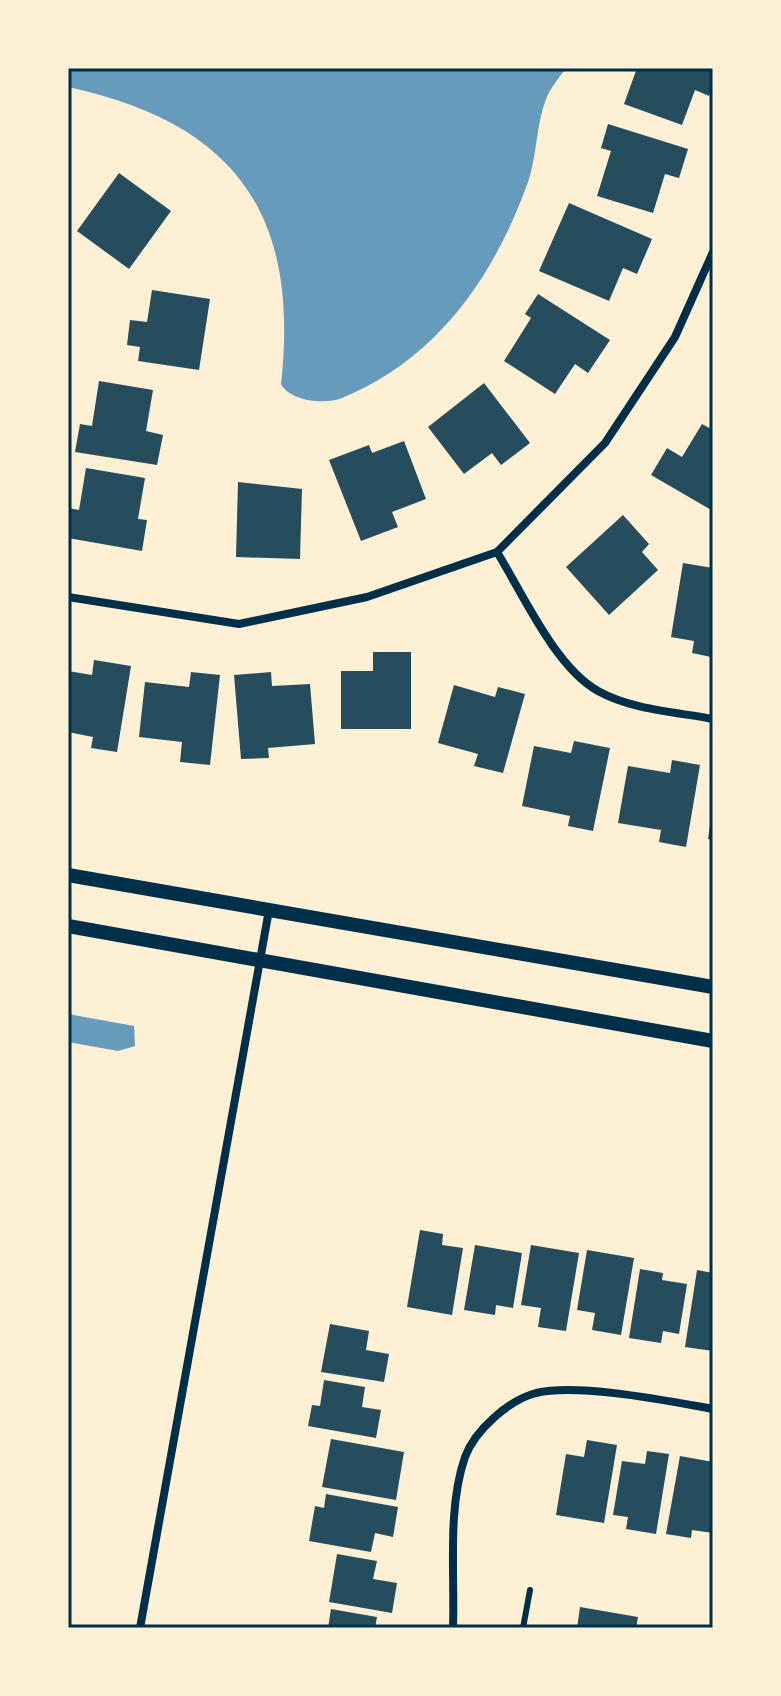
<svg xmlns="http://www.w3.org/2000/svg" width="781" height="1696" font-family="'IBM Plex Serif',serif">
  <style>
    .water { fill: #669bbc }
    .building { fill: #264d5e }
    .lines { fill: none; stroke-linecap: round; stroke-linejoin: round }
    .service { stroke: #003049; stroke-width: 6 }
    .minor { stroke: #003049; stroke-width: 8 }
    .tertiary { stroke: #003049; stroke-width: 14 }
    .neatline { fill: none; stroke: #003049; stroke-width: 3 }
  </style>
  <rect width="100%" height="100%" fill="#fdf0d5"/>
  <!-- water -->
  <g class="water">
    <path d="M 68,68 L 566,68 C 560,77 550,88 546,99 C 536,125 537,156 528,182 C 494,277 437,359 342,398 C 324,405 290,401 281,384 C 300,214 235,123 68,87 Z"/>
    <path d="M 68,1014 L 134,1026 L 135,1046 L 118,1051 L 68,1042 Z"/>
  </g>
  <!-- building -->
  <g class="building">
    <path d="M 637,68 L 713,68 L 713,83 L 709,96 L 695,90 L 682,125 L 624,104 Z"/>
    <path d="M 608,124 L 688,149 L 679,178 L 665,174 L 653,213 L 597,196 L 611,151 L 601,148 Z"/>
    <path d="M 119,173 L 171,211 L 129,269 L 77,231 Z"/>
    <path d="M 569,203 L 652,239 L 637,274 L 623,268 L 609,301 L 539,271 Z"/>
    <path d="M 152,290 L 210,299 L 199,370 L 138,361 L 140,347 L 127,345 L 130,320 L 147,322 Z"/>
    <path d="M 538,294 L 610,340 L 588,373 L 575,364 L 555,394 L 504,361 L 531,318 L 525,314 Z"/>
    <path d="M 99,381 L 153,390 L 146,431 L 163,435 L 157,465 L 75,452 L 80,424 L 92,426 Z"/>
    <path d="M 484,383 L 530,443 L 501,465 L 492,453 L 464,474 L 428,427 Z"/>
    <path d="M 702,424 L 713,430 L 713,511 L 651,475 L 667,448 L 682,457 Z"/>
    <path d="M 404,441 L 426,499 L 392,512 L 398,527 L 361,541 L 329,460 L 369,445 L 372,453 Z"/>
    <path d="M 86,468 L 145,478 L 138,519 L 147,520 L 142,551 L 68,538 L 68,508 L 79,510 Z"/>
    <path d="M 238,482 L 302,489 L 300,559 L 236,557 Z"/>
    <path d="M 623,515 L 649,544 L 642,552 L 658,570 L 609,615 L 566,567 Z"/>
    <path d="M 683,563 L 713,568 L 711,657 L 692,653 L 694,641 L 671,637 Z"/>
    <path d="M 373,652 L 411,652 L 411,729 L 341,729 L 341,671 L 373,671 Z"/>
    <path d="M 94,660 L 131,666 L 117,752 L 91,748 L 93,737 L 68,732 L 68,671 L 92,675 Z"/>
    <path d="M 191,672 L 220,675 L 210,765 L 180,762 L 182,742 L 139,737 L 145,682 L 189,687 Z"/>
    <path d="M 271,672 L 272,686 L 310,684 L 315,744 L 268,748 L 269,758 L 241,759 L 234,675 Z"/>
    <path d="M 454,685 L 495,697 L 498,687 L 525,694 L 503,773 L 474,766 L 478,754 L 438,743 Z"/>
    <path d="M 574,741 L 610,748 L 593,831 L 568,826 L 570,816 L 522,806 L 534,746 L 571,753 Z"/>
    <path d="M 672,760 L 700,765 L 686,847 L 659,842 L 661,830 L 618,823 L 628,766 L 670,773 Z"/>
    <path d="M 711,818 L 713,818 L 713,840 L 708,839 Z"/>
    <path d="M 420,1230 L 443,1234 L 442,1245 L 463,1248 L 452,1315 L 407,1307 Z"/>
    <path d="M 475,1245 L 522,1253 L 513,1308 L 496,1305 L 495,1315 L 464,1310 Z"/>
    <path d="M 531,1245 L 579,1253 L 566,1331 L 538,1327 L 541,1308 L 521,1305 Z"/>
    <path d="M 587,1250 L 634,1258 L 621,1335 L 592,1330 L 595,1313 L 577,1310 Z"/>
    <path d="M 640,1269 L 663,1273 L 662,1280 L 687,1284 L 679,1334 L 663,1331 L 661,1343 L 629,1338 Z"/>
    <path d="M 697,1270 L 713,1273 L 713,1351 L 685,1347 Z"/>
    <path d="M 330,1324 L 369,1331 L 366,1350 L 389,1354 L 384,1382 L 321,1372 Z"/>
    <path d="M 324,1380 L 365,1387 L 362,1407 L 381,1410 L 376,1438 L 308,1426 L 312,1405 L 320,1406 Z"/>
    <path d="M 331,1439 L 404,1452 L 396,1500 L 322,1487 Z"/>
    <path d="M 587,1440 L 617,1445 L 604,1523 L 556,1515 L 566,1454 L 584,1457 Z"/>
    <path d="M 647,1451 L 669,1454 L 656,1534 L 626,1529 L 628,1517 L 613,1515 L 622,1461 L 645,1464 Z"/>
    <path d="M 680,1456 L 713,1462 L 713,1533 L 692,1530 L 691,1538 L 666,1534 Z"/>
    <path d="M 326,1494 L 398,1507 L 393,1537 L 375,1533 L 371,1552 L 309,1541 L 315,1506 L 324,1508 Z"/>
    <path d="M 337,1554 L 377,1561 L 373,1579 L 397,1583 L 392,1613 L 329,1602 Z"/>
    <path d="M 580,1607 L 638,1617 L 636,1628 L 577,1628 Z"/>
    <path d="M 331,1609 L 377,1617 L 375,1628 L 328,1628 Z"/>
  </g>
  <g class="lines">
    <!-- service -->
    <path class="service" d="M 523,1628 L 530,1590"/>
    <!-- minor -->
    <g class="minor">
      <path d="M 497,552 C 523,594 555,667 598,691 C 632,710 676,712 713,719"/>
      <path d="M 68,597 L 239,624 L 367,597 L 497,552 L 605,443 L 675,337 L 713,252"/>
      <path d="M 140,1628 L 269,910"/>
      <path d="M 453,1628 C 455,1574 447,1509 465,1457 C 475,1430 509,1400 536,1393 C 579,1383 668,1401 713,1409"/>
    </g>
    <!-- tertiary -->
    <g class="tertiary">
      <path d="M 68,875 L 713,987"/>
      <path d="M 68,926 L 713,1041"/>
    </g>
  </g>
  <!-- border -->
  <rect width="781" height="1696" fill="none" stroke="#fdf0d5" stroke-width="140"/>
  <rect x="70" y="70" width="641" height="1556" class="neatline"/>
</svg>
